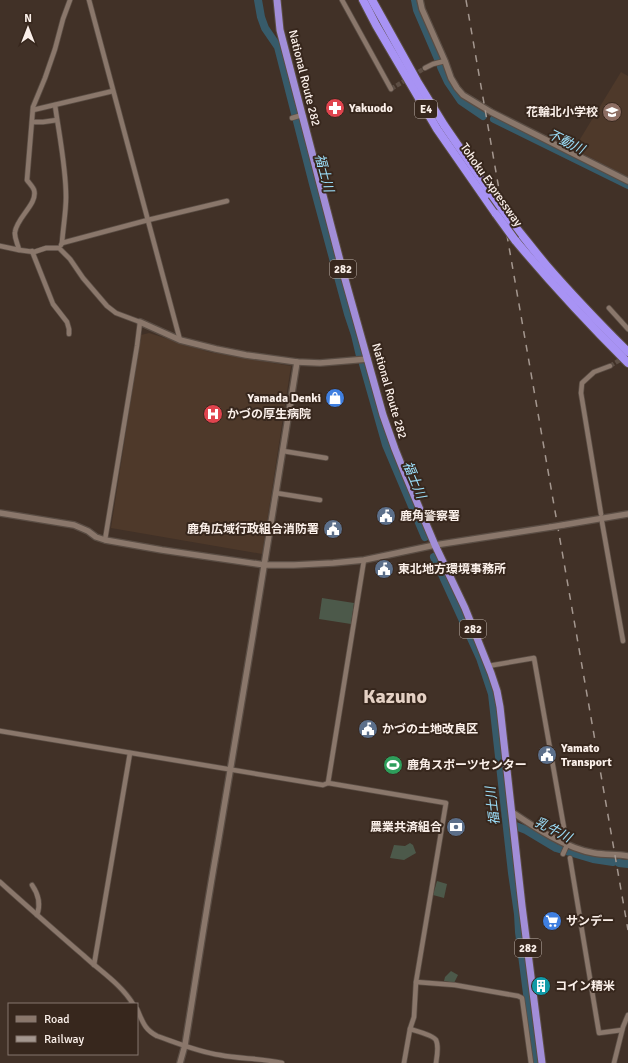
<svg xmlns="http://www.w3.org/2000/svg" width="628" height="1063" font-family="Signika,'Noto Sans JP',sans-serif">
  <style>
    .built { fill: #4e392a }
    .green { fill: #4c594a }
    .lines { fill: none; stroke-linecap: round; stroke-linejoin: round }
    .river { stroke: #375b6a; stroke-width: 8 }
    .minor-tunnel { stroke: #5d4e44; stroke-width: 4.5; stroke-dasharray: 4.5 2; stroke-linecap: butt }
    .minor-casing { stroke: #5a4d44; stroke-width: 6 }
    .tertiary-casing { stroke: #5a4d44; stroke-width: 8 }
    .trunk-casing { stroke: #5a4d44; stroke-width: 9 }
    .motorway-casing { stroke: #5a4d44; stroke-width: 10 }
    .minor { stroke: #8a776b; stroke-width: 4.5 }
    .tertiary { stroke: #8a776b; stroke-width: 5.5 }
    .trunk { stroke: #a28ed8; stroke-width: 7 }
    .motorway { stroke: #a893f4; stroke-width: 8 }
    .rail { stroke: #a4978f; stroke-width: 1.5; stroke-dasharray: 7 7; stroke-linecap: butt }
    .tertiary-bridge-casing { stroke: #5a4d44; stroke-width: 8; stroke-linecap: butt }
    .motorway-bridge-casing { stroke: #5a4d44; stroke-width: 10; stroke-linecap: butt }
    .tertiary-bridge { stroke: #8a776b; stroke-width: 5.5 }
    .motorway-bridge { stroke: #a893f4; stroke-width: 8 }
    .labels { text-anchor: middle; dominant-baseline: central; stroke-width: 4; stroke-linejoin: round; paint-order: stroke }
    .shield { fill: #37271d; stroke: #c0b4ac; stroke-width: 1 }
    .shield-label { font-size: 11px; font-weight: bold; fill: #fbf0ea }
    .street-label { font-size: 12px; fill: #fbf0ea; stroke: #37271d }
    .poi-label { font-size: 12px; font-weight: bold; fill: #fbf0ea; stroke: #37271d; text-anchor: start }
    .water-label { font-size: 13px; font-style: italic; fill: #9de1fd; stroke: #37271d }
    .town-label { font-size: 20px; font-weight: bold; fill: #e5d1c4; stroke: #37271d }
  </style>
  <rect width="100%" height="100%" fill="#413127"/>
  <!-- built -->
  <g class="built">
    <path d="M 621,72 L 628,76 L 628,177 L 574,149 Z"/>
    <path d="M 149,333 L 209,352 L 291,366 L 262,554 L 111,528 L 141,335 Z"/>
  </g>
  <!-- green -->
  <g class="green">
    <path d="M 322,598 L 354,603 L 351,624 L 319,619 Z"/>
    <path d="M 410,843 L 413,845 L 416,853 L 404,860 L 390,858 L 394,845 L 405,846 Z"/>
    <path d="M 437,881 L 447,884 L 444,898 L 433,895 Z"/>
    <path d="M 451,971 L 458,975 L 454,983 L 444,981 L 445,977 Z"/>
  </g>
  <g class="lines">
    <!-- river -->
    <g class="river">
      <path d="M 258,0 L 261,17 L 265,28 L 278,47 L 313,184 L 348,314 L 355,335 L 360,356"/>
      <path d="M 415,0 L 417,10 L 438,59"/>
      <path d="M 441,67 L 448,82 L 461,101 L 483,116"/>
      <path d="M 494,119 L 628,185"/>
      <path d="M 363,364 L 386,445 L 425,537"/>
      <path d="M 434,557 L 480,658 L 492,694 L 512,873 L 518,914 L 519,932 L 536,1063"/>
      <path d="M 508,823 L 526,830 L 556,848 L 593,859 L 613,862"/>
      <path d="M 619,863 L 628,864"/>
    </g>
    <!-- minor-tunnel -->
    <g class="minor-tunnel">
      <path d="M 391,89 L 425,68"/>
      <path d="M 610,366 L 623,358"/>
    </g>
    <!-- minor casing -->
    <g class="minor-casing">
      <g id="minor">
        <path d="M 89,0 L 180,340"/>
        <path d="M 342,0 L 391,89"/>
        <path d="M 425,68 L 433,64 L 445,61"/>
        <path d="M 55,105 C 59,134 66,167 66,197 C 66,212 63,228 62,243 L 61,245"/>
        <path d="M 33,110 L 113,91"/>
        <path d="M 292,118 L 302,115"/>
        <path d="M 32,122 L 43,122 L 57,120"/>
        <path d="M 62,243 L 148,220 L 227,201"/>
        <path d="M 0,246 L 19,250 L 34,252 L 46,248 L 59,248 L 70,259 L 83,278 L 107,306 L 116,313 L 140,322 L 137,346 L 105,540"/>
        <path d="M 19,250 C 18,244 14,238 15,232 C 17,217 38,204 34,190 C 33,187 29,183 27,180 L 33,107 L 45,78 L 55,49 L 63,19 L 70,0"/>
        <path d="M 32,251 L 53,304 L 67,322 L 69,329 L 69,334"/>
        <path d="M 609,308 L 628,329"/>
        <path d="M 283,451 L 326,458"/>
        <path d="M 276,493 L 320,500"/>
        <path d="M 601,514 L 581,393 L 582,383 L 594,372 L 610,366"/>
        <path d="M 602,522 L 623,641"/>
        <path d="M 488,666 L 534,658 L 567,845 L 563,854"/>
        <path d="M 0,731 L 323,785 L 328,783 L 446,803 L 416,982 L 414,1017 L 410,1029 L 404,1063"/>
        <path d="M 328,783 L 364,560"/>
        <path d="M 570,858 L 599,1033 L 622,1030"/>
        <path d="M 0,882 C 27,906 55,931 83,955 C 100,971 121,984 133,1004"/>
        <path d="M 32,885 C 39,895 41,904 37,915"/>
        <path d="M 94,965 L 130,753"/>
        <path d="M 416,982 L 455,985 L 518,996 L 522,998 L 531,1063"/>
        <path d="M 137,1009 C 143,1022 144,1029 157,1036 C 177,1043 198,1052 220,1055 C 240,1059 261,1058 282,1063"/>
        <path d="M 410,1029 C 416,1031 433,1035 436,1040 C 439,1046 437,1057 436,1063"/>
        <path d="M 614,1063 L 623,1027 L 628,1015"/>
      </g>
    </g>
    <!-- tertiary casing -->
    <g class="tertiary-casing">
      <g id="tertiary">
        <path d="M 420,0 L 422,9 L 445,61 L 451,78 L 457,88 L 463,95 L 491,112 L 628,181"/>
        <path d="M 140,322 L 180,340 L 216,349 L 246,355 L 297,362 L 320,363 L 368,359"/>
        <path d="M 0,513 L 74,525 L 88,531 L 96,537 L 105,540 L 162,550 L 265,565 L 294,565 L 333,563 L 364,560 L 435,545 L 551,527"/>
        <path d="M 563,525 L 628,514"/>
        <path d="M 512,812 C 534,827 567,849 594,853 C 605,855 617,854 628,856"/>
        <path d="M 180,1063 L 185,1045 C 196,978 206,910 218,843 C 245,683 272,522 297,362"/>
      </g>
    </g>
    <!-- trunk casing -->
    <g class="trunk-casing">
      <path id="trunk" d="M 277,0 L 280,30 L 343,272 L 383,415 L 395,449 L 405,474 L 435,545 L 465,608 L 491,673 L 497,691 L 500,707 L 522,906 L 542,1063"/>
    </g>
    <!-- motorway casing -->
    <g class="motorway-casing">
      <g id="motorway">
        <path d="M 363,0 L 376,25 L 437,129 L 496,214"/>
        <path d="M 372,0 L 417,81 L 444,125 L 492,195"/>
        <path d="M 512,223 C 524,237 535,252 547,266 C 573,296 600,324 628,352"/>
        <path d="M 515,240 C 551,283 588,323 628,363"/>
      </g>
    </g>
    <!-- minor -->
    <use href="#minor" class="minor"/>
    <!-- tertiary -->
    <use href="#tertiary" class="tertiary"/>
    <!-- trunk -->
    <use href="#trunk" class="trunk"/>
    <!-- motorway -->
    <use href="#motorway" class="motorway"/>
    <!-- rail -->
    <path class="rail" d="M 466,0 L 628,930"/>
    <!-- tertiary-bridge casing -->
    <g class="tertiary-bridge-casing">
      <path id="tertiary-bridge" d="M 551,527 L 563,525"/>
    </g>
    <!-- motorway-bridge casing -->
    <g class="motorway-bridge-casing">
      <g id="motorway-bridge">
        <path d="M 492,195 L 512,223"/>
        <path d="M 496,214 L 515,240"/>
      </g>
    </g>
    <!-- tertiary-bridge -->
    <use href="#tertiary-bridge" class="tertiary-bridge"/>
    <!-- motorway-bridge -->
    <use href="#motorway-bridge" class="motorway-bridge"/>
  </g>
  <!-- icons -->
  <defs>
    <g id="pharmacy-disc" transform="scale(1)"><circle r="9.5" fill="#e0444e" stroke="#37271d"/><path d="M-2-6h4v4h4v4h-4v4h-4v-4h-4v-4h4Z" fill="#fff"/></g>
    <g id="school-disc" transform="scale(1)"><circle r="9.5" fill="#8d6e63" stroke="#37271d"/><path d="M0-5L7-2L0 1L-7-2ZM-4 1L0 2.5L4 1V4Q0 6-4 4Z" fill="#fff"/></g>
    <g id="shop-disc" transform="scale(1)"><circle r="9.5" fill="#3f7fe0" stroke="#37271d"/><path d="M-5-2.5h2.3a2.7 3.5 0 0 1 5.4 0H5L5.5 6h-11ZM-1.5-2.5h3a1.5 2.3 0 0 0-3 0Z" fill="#fff"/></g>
    <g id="hospital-disc" transform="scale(1)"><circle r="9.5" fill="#e0444e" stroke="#37271d"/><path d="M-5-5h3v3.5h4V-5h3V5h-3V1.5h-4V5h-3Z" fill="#fff"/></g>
    <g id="civic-disc" transform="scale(1)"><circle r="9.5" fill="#5c6f8a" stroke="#37271d"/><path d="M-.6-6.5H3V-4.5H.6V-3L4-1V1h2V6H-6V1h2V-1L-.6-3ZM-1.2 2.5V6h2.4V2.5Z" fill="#fff"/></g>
    <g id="stadium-disc" transform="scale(1)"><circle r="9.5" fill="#2e9e5b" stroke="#37271d"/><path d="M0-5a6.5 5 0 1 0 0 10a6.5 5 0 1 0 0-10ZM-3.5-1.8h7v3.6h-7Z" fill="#fff"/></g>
    <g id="bank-disc" transform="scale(1)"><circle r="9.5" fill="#5c6f8a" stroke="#37271d"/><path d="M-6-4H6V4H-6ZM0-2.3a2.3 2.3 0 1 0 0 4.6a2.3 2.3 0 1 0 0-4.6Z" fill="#fff"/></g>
    <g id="supermarket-disc" transform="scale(1)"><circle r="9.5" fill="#3f7fe0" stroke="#37271d"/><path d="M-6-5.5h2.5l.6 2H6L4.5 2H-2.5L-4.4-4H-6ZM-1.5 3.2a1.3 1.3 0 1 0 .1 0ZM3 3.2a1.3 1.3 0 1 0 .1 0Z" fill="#fff"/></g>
    <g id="building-disc" transform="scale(1)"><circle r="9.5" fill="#0f9aa8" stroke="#37271d"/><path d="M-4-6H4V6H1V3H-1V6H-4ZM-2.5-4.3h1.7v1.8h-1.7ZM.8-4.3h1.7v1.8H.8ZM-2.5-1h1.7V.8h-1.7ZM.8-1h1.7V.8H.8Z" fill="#fff"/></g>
  </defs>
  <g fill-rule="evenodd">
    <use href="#pharmacy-disc" x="335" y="108"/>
    <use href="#school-disc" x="612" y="112"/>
    <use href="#shop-disc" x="335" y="398"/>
    <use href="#hospital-disc" x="213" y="414"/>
    <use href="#civic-disc" x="386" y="516"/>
    <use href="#civic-disc" x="333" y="529"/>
    <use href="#civic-disc" x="384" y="569"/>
    <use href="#civic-disc" x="368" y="729"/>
    <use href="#civic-disc" x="547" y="755"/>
    <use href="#stadium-disc" x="393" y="765"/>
    <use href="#bank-disc" x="456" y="827"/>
    <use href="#supermarket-disc" x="552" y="921"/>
    <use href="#building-disc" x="541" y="986"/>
  </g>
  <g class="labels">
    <!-- shield labels -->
    <g class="shield">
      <rect x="415" y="100" width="22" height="18" rx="3"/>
      <rect x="330" y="260" width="26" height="18" rx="3"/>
      <rect x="460" y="620" width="26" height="18" rx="3"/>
      <rect x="515" y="939" width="26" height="18" rx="3"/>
    </g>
    <g class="shield-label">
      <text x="426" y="109">E4</text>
      <text x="343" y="269">282</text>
      <text x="473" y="629">282</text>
      <text x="528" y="948">282</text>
    </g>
    <!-- street labels -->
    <g class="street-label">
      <text transform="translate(304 78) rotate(76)">National Route 282</text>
      <text transform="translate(491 185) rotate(55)">Tohoku Expressway</text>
      <text transform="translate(389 391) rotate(74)">National Route 282</text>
    </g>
    <!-- poi labels -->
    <g class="poi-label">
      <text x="349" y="108">Yakuodo</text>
      <text x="598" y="112" text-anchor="end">花輪北小学校</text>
      <text x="321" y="398" text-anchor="end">Yamada Denki</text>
      <text x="227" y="414">かづの厚生病院</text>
      <text x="400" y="516">鹿角警察署</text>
      <text x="319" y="529" text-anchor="end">鹿角広域行政組合消防署</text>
      <text x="398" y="569">東北地方環境事務所</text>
      <text x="382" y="729">かづの土地改良区</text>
      <text x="561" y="748">Yamato<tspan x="561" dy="14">Transport</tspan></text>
      <text x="407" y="765">鹿角スポーツセンター</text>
      <text x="442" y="827" text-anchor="end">農業共済組合</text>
      <text x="566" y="921">サンデー</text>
      <text x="555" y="986">コイン精米</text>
    </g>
    <!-- water labels -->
    <g class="water-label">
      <text transform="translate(566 142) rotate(26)">不動川</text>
      <text transform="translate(324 173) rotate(75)">福士川</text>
      <text transform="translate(414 480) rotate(67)">福士川</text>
      <text transform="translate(493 806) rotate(-97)">福士川</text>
      <text transform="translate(553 830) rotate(27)">乳牛川</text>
    </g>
    <!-- town labels -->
    <g class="town-label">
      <text x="395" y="696">Kazuno</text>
    </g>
  </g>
  <!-- legend -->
  <rect x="8" y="1003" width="130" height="52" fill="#37271d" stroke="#85776f"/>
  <rect x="16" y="1016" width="20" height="6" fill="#8a776b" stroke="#85776f"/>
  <text x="44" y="1023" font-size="12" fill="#fbf0ea">Road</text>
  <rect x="16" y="1036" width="20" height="6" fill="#a4978f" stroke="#85776f"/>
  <text x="44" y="1043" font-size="12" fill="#fbf0ea">Railway</text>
  <!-- north arrow -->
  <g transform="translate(28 28)" stroke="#37271d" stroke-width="3" paint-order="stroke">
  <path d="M0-3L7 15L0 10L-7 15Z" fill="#fbf0ea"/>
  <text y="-6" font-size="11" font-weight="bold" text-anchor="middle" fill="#fbf0ea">N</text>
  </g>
</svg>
